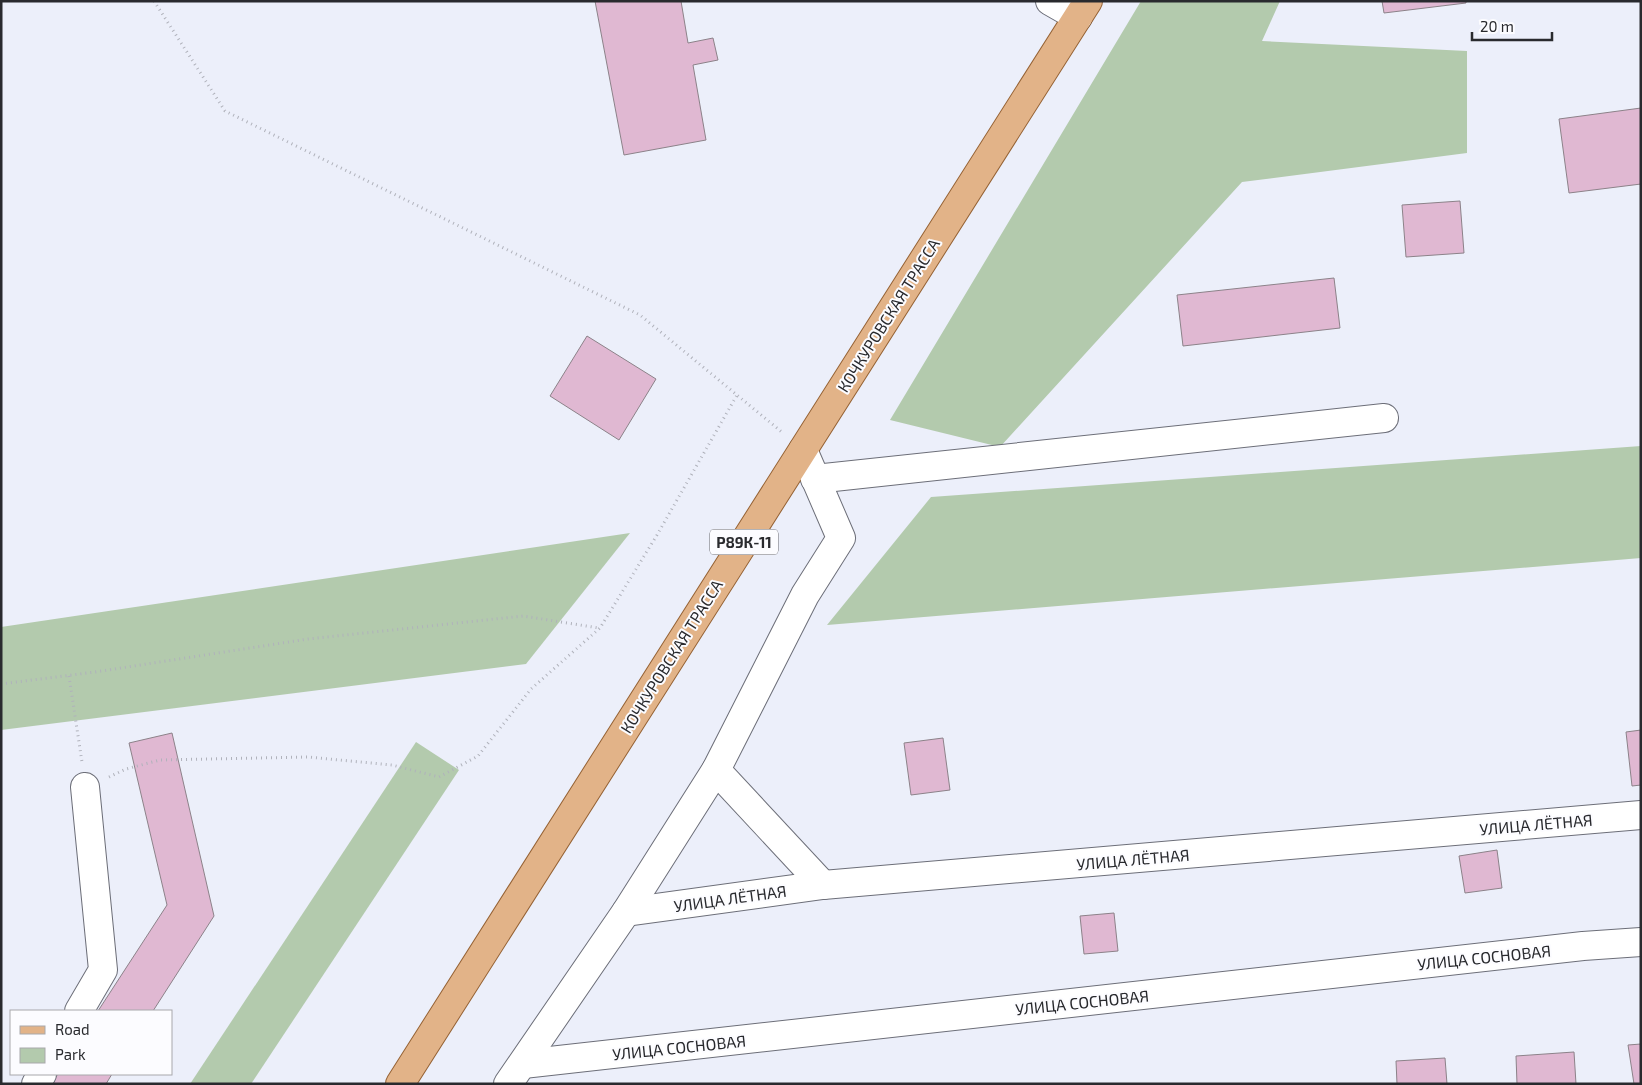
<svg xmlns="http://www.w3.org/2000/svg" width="1642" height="1085" font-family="'Exo 2',sans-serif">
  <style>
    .green { fill: #b3caad }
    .building { fill: #e0b8d2; stroke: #8c8289 }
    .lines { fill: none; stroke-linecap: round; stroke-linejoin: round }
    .minor-casing { stroke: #6c6e78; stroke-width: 30 }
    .major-casing { stroke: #956234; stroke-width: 30 }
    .path { stroke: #b0b2bb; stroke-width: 3; stroke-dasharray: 1 4; stroke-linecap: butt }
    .minor { stroke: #fff; stroke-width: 28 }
    .major { stroke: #e2b388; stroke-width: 28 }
    .labels { text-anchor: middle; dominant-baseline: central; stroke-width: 4; stroke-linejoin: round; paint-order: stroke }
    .shield { fill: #fcfcff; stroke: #68696d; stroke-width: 1 }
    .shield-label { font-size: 15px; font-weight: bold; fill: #292a2e }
    .street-label { font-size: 16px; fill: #292a2e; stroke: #fcfcff }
  </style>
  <rect width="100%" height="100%" fill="#eceffa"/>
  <!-- green -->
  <g class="green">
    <path d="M 1141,1 L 1280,1 L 1262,41 L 1467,51 L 1467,153 L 1242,182 L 1000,447 L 890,420 Z"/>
    <path d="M 1641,446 L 1641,558 L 827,625 L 931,497 Z"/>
    <path d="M 630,533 L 526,664 L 1,730 L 1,627 Z"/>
    <path d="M 416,742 L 459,770 L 251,1084 L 190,1084 Z"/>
  </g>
  <!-- building -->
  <g class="building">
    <path d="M 595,1 L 681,1 L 688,43 L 713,38 L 718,60 L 693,65 L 706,140 L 624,155 Z"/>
    <path d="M 1382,1 L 1466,1 L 1466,3 L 1384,13 Z"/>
    <path d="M 1641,108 L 1641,184 L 1569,193 L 1559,119 Z"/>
    <path d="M 1460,201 L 1464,253 L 1406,257 L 1402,205 Z"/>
    <path d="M 1334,278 L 1340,328 L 1183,346 L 1177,295 Z"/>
    <path d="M 587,336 L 656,379 L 619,440 L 550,396 Z"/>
    <path d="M 1641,730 L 1641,785 L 1632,786 L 1626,732 Z"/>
    <path d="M 172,733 L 214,916 L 153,1011 L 98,1011 L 167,905 L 129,743 Z"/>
    <path d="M 943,738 L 950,790 L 911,795 L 904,743 Z"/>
    <path d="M 1497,850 L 1502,888 L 1465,893 L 1459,856 Z"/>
    <path d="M 1114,913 L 1118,951 L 1084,954 L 1080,916 Z"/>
    <path d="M 1641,1044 L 1641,1084 L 1634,1084 L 1628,1045 Z"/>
    <path d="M 1574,1052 L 1576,1084 L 1517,1084 L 1516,1056 Z"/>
    <path d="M 1445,1058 L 1447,1084 L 1397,1084 L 1396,1061 Z"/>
    <path d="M 58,1074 L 112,1074 L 106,1084 L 51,1084 Z"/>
  </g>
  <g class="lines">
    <!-- minor casing -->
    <g class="minor-casing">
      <g id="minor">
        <path d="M 1050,1 L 1078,17"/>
        <path d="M 815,479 L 1384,418"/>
        <path d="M 716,770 L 823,885"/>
        <path d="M 626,912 L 823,885 L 1641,815"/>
        <path d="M 79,1011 L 103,970 L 85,787"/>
        <path d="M 523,1064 L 1583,946 L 1641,942"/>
        <path d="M 36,1084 L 42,1074"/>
        <path d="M 508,1084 L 626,912 L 716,770 L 805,595 L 841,538 L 803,450"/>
      </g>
    </g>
    <!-- major casing -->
    <g class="major-casing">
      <path id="major" d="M 400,1084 L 1088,1"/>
    </g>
    <!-- path -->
    <g class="path">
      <path d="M 154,1 L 225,111 L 640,315 L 783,433"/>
      <path d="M 69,676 L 82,762"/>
      <path d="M 1,684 L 95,672 L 308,639 L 523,616 L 599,628"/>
      <path d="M 109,777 L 126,769 L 160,760 L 308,757 L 392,765 L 439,777 L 478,756 L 531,689 L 600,628 L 657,535 L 737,395"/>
    </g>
    <!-- minor -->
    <use href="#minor" class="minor"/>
    <!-- major -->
    <use href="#major" class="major"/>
  </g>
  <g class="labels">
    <!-- shield labels -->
    <rect class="shield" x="710" y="529.5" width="68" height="25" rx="4"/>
    <g class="shield-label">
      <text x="744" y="542">Р89К-11</text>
    </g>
    <!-- street labels -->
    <g class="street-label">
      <text transform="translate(888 315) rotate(-58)">КОЧКУРОВСКАЯ ТРАССА</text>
      <text transform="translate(671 656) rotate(-58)">КОЧКУРОВСКАЯ ТРАССА</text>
      <text transform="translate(1536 824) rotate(-5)">УЛИЦА ЛЁТНАЯ</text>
      <text transform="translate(1133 859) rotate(-5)">УЛИЦА ЛЁТНАЯ</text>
      <text transform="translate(730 898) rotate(-8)">УЛИЦА ЛЁТНАЯ</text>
      <text transform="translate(1484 957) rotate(-6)">УЛИЦА СОСНОВАЯ</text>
      <text transform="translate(1082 1002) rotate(-6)">УЛИЦА СОСНОВАЯ</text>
      <text transform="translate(679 1047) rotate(-6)">УЛИЦА СОСНОВАЯ</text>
    </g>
  </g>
  <!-- border -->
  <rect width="1642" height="1085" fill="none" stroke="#292a2e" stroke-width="5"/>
  <!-- legend -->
  <rect x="10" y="1010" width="162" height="65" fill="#fcfcff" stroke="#a8a8ab"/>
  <rect x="20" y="1026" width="25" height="8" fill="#e2b388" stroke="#a8a8ab"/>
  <text x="55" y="1035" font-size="15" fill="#292a2e">Road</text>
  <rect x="20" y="1048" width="25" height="15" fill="#b3caad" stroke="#a8a8ab"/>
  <text x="55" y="1060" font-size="15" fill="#292a2e">Park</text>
  <!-- scale -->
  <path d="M1472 32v8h80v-8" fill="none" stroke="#292a2e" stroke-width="2.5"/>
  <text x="1480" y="32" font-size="15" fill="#292a2e" stroke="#fcfcff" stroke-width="4" paint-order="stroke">20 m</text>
</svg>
